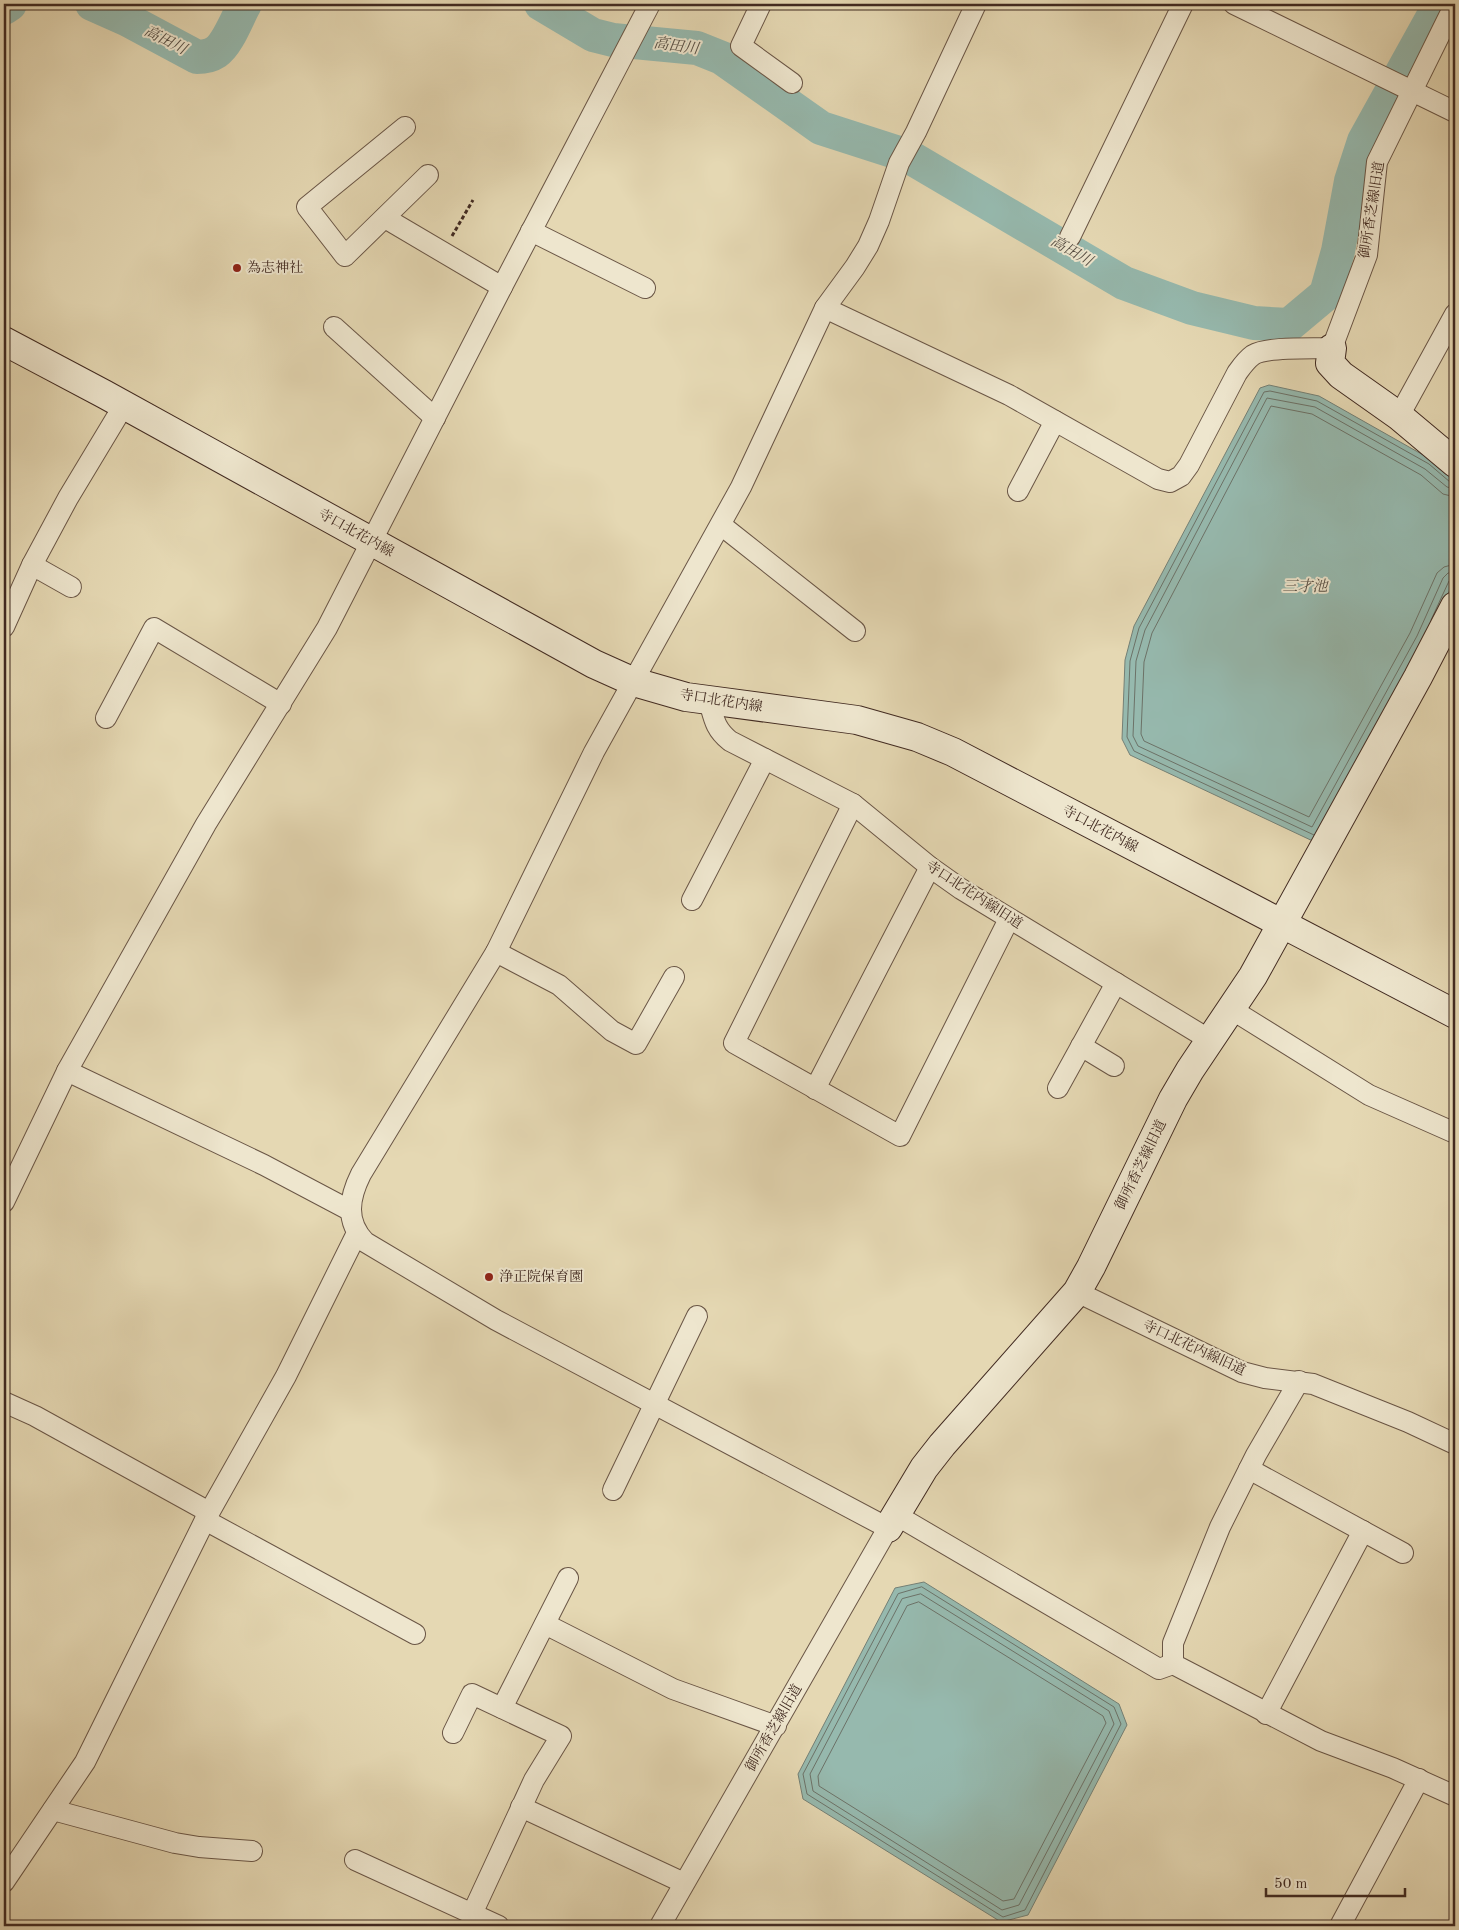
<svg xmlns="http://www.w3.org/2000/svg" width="1459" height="1930" font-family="'Old Standard TT','Noto Serif JP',serif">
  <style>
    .water { fill: #96b9ae; stroke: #748076 }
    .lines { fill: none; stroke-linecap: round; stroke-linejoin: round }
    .shore { stroke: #6c7268; stroke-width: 1 }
    .river { stroke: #96b9ae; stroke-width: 34 }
    .street-casing { stroke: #6a5646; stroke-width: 22 }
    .secondary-casing { stroke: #412a21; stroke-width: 30 }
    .path { stroke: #412a21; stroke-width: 3; stroke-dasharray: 4 2.5; stroke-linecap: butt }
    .street { stroke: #eee6ce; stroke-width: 20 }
    .secondary { stroke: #eee6ce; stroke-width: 28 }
    .poi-dot { fill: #8f2418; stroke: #eee6ce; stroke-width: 2 }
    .labels { text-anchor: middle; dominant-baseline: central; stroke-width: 4; stroke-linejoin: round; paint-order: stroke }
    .street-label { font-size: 14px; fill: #412a21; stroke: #eee6ce }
    .poi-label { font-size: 14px; fill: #412a21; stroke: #eee6ce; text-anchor: start }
    .water-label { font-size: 15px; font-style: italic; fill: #564e44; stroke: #eee6ce }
  </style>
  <rect width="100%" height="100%" fill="#e5d8b3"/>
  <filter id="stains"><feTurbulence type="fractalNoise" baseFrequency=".004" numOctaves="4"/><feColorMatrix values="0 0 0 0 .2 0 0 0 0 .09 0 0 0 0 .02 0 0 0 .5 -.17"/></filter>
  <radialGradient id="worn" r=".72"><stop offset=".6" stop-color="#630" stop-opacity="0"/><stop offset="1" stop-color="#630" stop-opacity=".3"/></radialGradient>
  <!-- water -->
  <g class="water">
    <path d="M 1269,385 L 1319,396 L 1432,460 L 1455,479 L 1455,578 L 1427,641 L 1317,843 L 1130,755 L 1122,739 L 1125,660 L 1134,626 L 1260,388 Z"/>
    <path d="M 924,1582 L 1119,1704 L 1127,1725 L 1028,1915 L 1001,1922 L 803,1799 L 798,1774 L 895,1588 Z"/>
  </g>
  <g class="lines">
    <!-- shore -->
    <g class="shore">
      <path d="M 1455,489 L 1447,487 L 1425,469 L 1315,407 L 1267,398 L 1145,630 L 1136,661 L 1133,736 L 1138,746 L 1312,827 L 1417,636 L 1443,578 L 1448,573 L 1455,572"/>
      <path d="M 1455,497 L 1443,494 L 1421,475 L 1312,414 L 1271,406 L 1152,633 L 1144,662 L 1141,734 L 1144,741 L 1309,817 L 1410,633 L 1437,573 L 1444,567 L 1455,564"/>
      <path d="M 1431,620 L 1449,581 L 1455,578"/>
      <path d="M 1314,835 L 1134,751 L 1127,737 L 1130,661 L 1139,628 L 1264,392 L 1270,391 L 1317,401 L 1429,464 L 1450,482 L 1455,483"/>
      <path d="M 922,1587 L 1114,1707 L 1121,1724 L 1025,1910 L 1003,1917 L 807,1794 L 803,1774 L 898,1594 Z"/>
      <path d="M 921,1594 L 1109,1711 L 1114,1724 L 1019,1905 L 1002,1910 L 813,1791 L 810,1774 L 902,1599 Z"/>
      <path d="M 919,1602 L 1103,1716 L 1106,1723 L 1014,1899 L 1003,1901 L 819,1786 L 818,1776 L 907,1606 Z"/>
    </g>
    <!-- river -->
    <g class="river">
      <path d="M 92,4 L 128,20 L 197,57 C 204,57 210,56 216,52 C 228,44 238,16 245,4"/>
      <path d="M 541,4 L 593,35 L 613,40 L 697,48 L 722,58 L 821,128 L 908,156 L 1124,283 L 1192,308 L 1254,323 L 1289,325 L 1326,294 L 1338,251 L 1351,181 L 1364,141 L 1440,4"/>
      <path d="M 4,8 L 10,4"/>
    </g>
    <!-- street casing -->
    <g class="street-casing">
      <g id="street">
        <path d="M 761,4 L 741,46 L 792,83"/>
        <path d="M 1234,4 L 1455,112"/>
        <path d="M 405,127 L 307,207 L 345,256 L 428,175"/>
        <path d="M 385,218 L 502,287"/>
        <path d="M 531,231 L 645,288"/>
        <path d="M 1070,237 L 1183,4"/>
        <path d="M 825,308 L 1009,395 L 1158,479 L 1170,482 L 1181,476 L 1189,465 L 1237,373 C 1242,366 1246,360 1253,355 C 1268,346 1313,349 1332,348 L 1367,255 L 1377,162 L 1455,4"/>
        <path d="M 334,327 L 435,418"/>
        <path d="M 1399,416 L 1455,314"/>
        <path d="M 1018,491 L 1055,421"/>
        <path d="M 721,525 L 855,631"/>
        <path d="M 32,565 L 71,587"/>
        <path d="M 4,627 L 32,565 L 68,498 L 124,405"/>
        <path d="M 709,701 C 714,719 715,729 730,741 L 853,804 L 930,867 L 961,889 L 1210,1040"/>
        <path d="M 106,718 L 154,628 L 281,704"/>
        <path d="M 853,804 L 734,1043 L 900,1136 L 1009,919"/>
        <path d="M 692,900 L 765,759"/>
        <path d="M 496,952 L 559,985 L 612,1031 L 636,1044 L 674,977"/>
        <path d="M 1231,1009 L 1369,1095 L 1455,1133"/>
        <path d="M 1081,1046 L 1114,1066"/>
        <path d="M 67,1071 L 264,1165 L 351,1211"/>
        <path d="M 1058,1088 L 1116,983"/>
        <path d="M 815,1089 L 930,867"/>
        <path d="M 4,1202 L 67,1071 L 206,824 L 327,628 L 502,287 L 650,4"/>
        <path d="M 1077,1292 L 1242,1372 L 1265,1378 L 1313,1384 L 1408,1422 L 1455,1444"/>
        <path d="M 1299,1381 L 1256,1455 L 1220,1527 L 1173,1643 L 1173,1664 L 1321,1741 L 1393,1768 L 1455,1796"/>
        <path d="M 4,1402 L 35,1416 L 209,1512"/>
        <path d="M 1249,1469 L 1403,1553"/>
        <path d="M 613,1490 L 697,1316"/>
        <path d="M 896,1515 L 1159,1669 L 1173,1664"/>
        <path d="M 205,1520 L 415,1634"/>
        <path d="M 545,1624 L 673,1689 L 776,1726"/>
        <path d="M 502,1708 L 568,1578"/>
        <path d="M 1266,1714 L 1363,1531"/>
        <path d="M 453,1733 L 472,1694 L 561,1736 L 534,1780 L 472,1914"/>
        <path d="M 521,1807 L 684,1883"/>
        <path d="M 53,1810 L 175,1843 L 199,1847 L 252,1851"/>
        <path d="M 355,1860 L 499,1926"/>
        <path d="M 4,1882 L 85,1762 L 205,1520 L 286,1376 L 357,1233"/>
        <path d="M 660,1926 L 888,1528 L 496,1320 L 365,1242 C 345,1221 349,1198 361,1174 L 496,952 L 594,752 L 741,487 L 825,308 L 855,267 L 868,246 L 879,221 L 899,163 L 916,132 L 976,4"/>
        <path d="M 1340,1926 L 1419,1779"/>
      </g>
    </g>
    <!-- secondary casing -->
    <g class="secondary-casing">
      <g id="secondary">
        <path d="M 4,341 L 104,394 L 594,664 L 634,682 L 686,697 L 857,720 L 917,737 L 953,752 L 1455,1014"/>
        <path d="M 1332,348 L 1330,363 L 1341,375 L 1399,416 L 1455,463"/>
        <path d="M 888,1528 L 924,1468 L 942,1445 L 1077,1292 L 1091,1267 L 1173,1099 L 1190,1070 L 1253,976 L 1418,677 L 1455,606"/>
      </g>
    </g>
    <!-- path -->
    <path class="path" d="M 452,236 L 473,200"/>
    <!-- street -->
    <use href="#street" class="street"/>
    <!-- secondary -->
    <use href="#secondary" class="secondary"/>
  </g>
  <!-- markers -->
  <g class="poi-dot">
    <circle cx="237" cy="268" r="5"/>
    <circle cx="489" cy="1277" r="5"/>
  </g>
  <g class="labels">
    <!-- street labels -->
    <g class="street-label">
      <text transform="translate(1372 210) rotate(-81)">御所香芝線旧道</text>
      <text transform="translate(356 533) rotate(29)">寺口北花内線</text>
      <text transform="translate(721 701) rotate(9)">寺口北花内線</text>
      <text transform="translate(1100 829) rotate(28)">寺口北花内線</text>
      <text transform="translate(974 895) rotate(33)">寺口北花内線旧道</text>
      <text transform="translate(1141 1165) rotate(-64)">御所香芝線旧道</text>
      <text transform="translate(1194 1348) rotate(25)">寺口北花内線旧道</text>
      <text transform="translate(774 1728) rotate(-60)">御所香芝線旧道</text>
    </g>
    <!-- poi labels -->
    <g class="poi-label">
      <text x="247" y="268">為志神社</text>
      <text x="499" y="1277">浄正院保育園</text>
    </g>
    <!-- water labels -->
    <g class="water-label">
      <text transform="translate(165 41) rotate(27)">高田川</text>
      <text transform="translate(676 47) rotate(8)">高田川</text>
      <text transform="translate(1071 252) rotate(30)">高田川</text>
      <text x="1305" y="587">三才池</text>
    </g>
  </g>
  <!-- margin -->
  <rect width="1459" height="1930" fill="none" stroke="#e5d8b3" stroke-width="20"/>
  <rect x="5" y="5" width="1449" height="1920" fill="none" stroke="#412a21" stroke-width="2.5"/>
  <rect x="10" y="10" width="1439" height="1910" fill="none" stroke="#412a21"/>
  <!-- scale -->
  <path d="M1266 1888v8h139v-8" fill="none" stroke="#412a21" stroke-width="2.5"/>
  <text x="1274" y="1888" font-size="15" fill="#412a21" stroke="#eee6ce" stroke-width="4" paint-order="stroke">50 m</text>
  <rect width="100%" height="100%" filter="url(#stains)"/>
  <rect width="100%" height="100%" fill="url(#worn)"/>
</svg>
